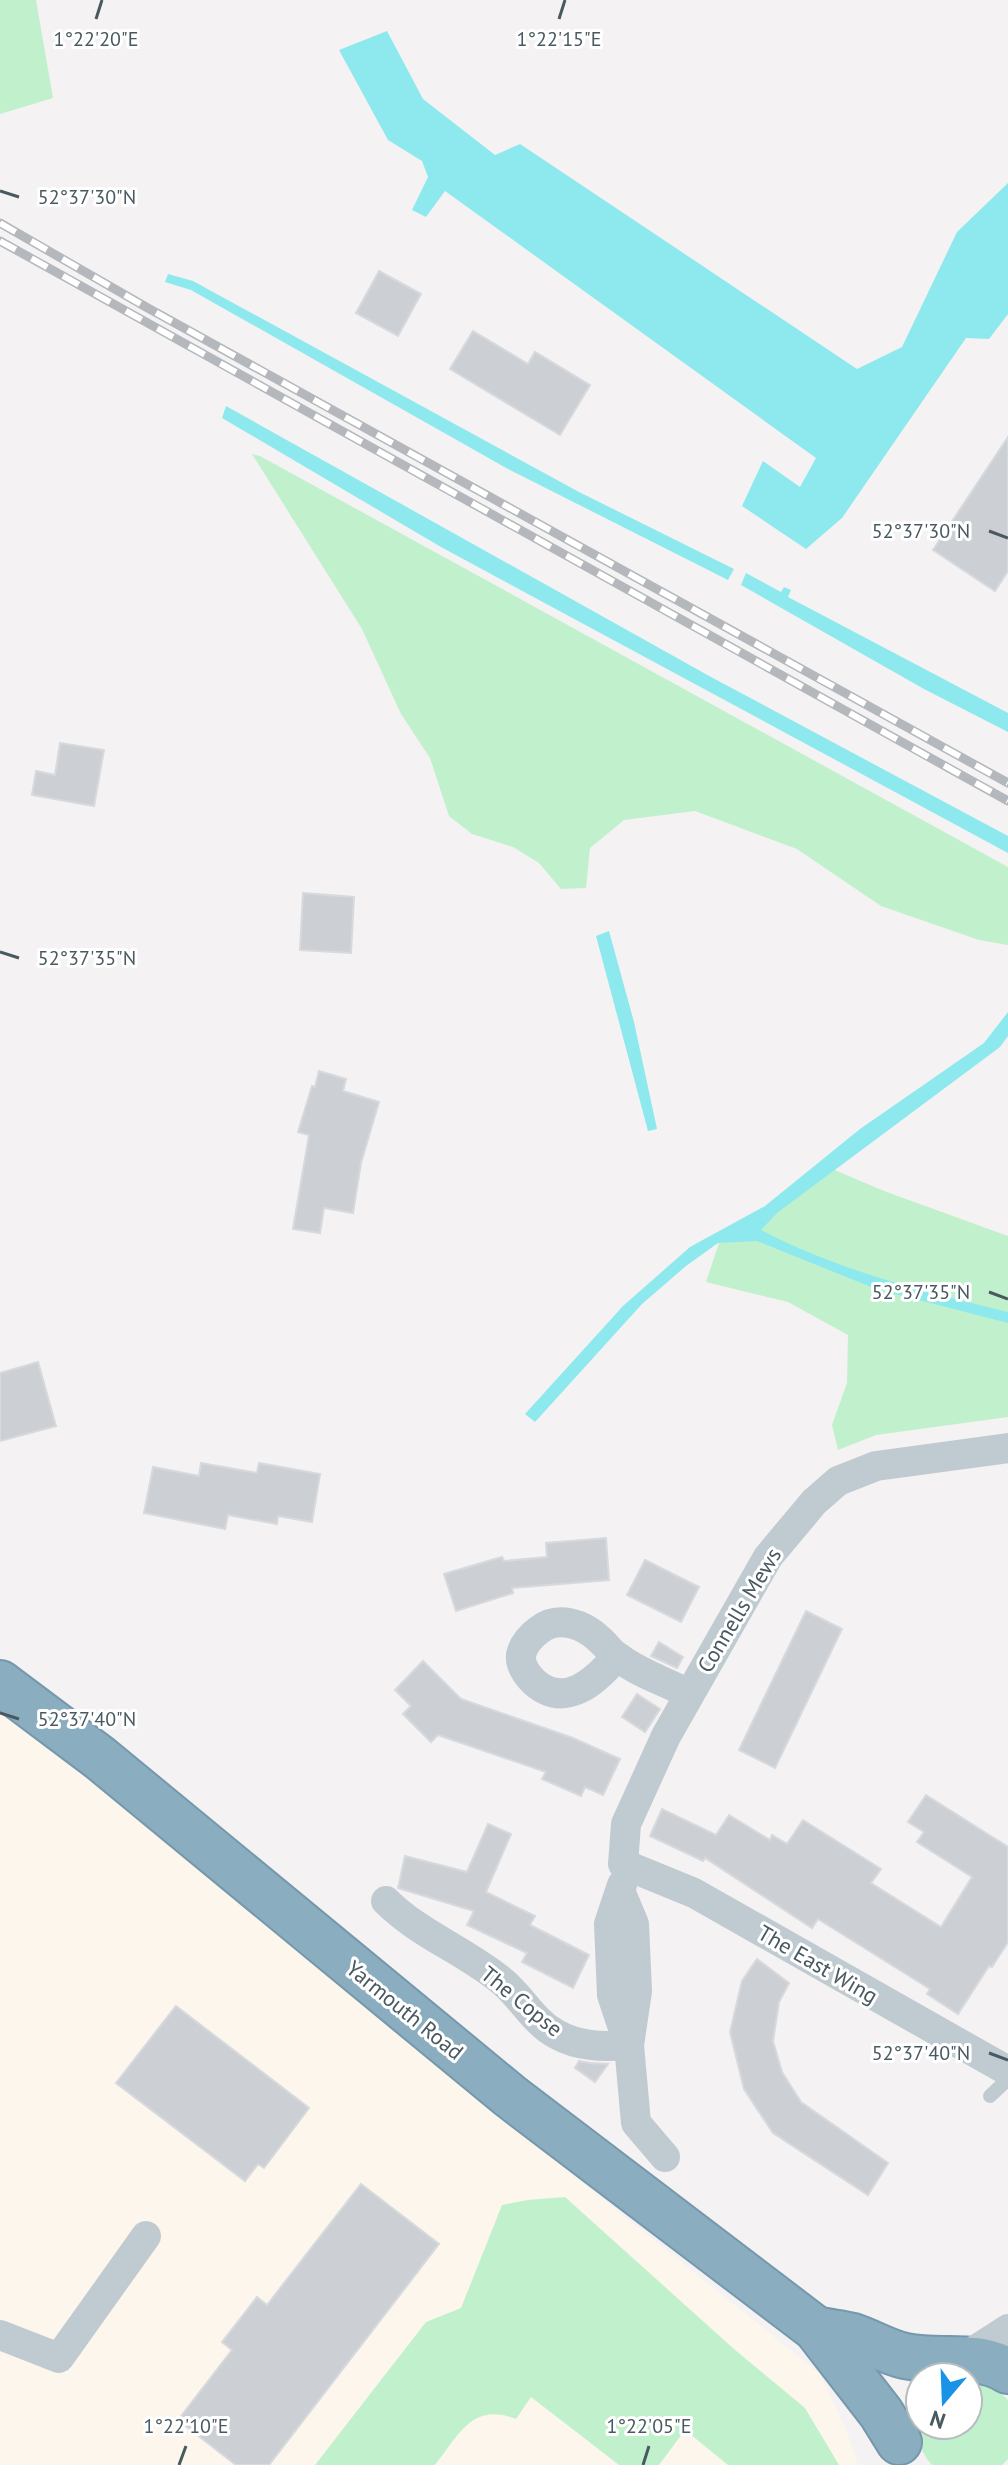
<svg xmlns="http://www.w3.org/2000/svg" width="1008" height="2465" font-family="'PT Sans',sans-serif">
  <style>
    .commercial { fill: #fdf6ed }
    .green { fill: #c1f1cc }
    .water { fill: #8ee9ee }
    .building { fill: #ccd0d4; stroke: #d6d9dd; stroke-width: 2 }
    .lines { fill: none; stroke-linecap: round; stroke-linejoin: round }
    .highway-casing { stroke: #7598ac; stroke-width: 48 }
    .lane { stroke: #c0cbd1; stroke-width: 14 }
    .street { stroke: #c0cbd1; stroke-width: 30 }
    .highway { stroke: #8aadc0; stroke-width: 44 }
    .rail-casing { stroke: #b4b8bc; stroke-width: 9 }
    .rail { stroke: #fff; stroke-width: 6; stroke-dasharray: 18; stroke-linecap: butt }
    .ticks { fill: none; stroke: #495960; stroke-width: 3 }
    .labels { text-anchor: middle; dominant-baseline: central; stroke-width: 6; stroke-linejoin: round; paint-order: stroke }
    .street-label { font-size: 22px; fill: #495960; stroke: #fff }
    .ticks-label { font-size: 20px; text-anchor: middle; fill: #495960; stroke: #fff; stroke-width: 6; stroke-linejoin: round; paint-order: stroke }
  </style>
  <rect width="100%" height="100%" fill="#f4f2f2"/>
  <!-- commercial -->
  <path class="commercial" d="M 0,1709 L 495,2107 L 571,2173 L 820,2374 L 847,2432 L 858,2465 L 0,2465 Z"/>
  <!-- green -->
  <g class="green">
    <path d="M 0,0 L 36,0 L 53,98 L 0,114 Z"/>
    <path d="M 252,454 L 260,456 L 1008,867 L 1008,945 L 979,940 L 881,906 L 797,849 L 695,811 L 624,820 L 590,848 L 586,888 L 561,889 L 539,863 L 513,847 L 472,834 L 449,816 L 430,758 L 401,714 L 362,629 Z"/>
    <path d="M 830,1168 L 884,1191 L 1008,1236 L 1008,1417 L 876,1435 L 838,1450 L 832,1425 L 847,1383 L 848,1335 L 788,1302 L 706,1282 L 721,1237 Z"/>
    <path d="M 565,2197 L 734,2349 L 805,2408 L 839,2465 L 728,2465 L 685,2430 L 659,2465 L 619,2465 L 531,2397 L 516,2419 C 472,2402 459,2435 435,2465 L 315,2465 L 426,2322 L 461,2308 L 502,2205 L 528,2200 Z"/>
    <path d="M 968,2379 C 985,2382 996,2387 1008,2400 L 1008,2459 L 1002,2465 L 932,2465 C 918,2449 915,2432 920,2412 L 920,2425 L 968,2425 Z"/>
  </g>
  <!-- water -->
  <g class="water">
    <path d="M 387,31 L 423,99 L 495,155 L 520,144 L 857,369 L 902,347 L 957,232 L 1008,183 L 1008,314 L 989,339 L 966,338 L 842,518 L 806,549 L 742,506 L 763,461 L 800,487 L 816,458 L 445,191 L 426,217 L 412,210 L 428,177 L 422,161 L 388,140 L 339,50 Z"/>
    <path d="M 168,274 L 193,281 L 579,492 L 734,569 L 728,580 L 508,469 L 191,290 L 165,282 Z"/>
    <path d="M 226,406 L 711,677 L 1008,836 L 1008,853 L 441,547 L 222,418 Z"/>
    <path d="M 746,573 L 781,592 L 784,587 L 791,590 L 788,597 L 1008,713 L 1008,732 L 924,689 L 741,585 Z"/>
    <path d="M 609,931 L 634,1022 L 657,1129 L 648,1131 L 596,936 Z"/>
    <path d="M 1008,1012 L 1008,1036 L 1000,1047 L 777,1213 L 761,1230 C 839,1271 923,1291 1008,1312 L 1008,1323 L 876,1289 L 757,1241 L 718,1243 L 686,1266 L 642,1304 L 535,1422 L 525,1414 L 623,1306 L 690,1247 L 765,1206 L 860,1129 L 984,1043 Z"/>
  </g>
  <!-- building -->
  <g class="building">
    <path d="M 379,271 L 421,294 L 398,336 L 356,313 Z"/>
    <path d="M 473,331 L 528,364 L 535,352 L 590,385 L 560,435 L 450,369 Z"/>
    <path d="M 1008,437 L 1008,571 L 995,591 L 933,550 Z"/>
    <path d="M 60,743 L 104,750 L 94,806 L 32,795 L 36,771 L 55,775 Z"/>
    <path d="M 303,893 L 354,897 L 351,953 L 300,950 Z"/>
    <path d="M 319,1071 L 346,1079 L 343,1091 L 379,1102 L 361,1163 L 353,1213 L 324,1208 L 320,1233 L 293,1229 L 309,1135 L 298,1132 L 312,1086 L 315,1087 Z"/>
    <path d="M 38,1362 L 56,1426 L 0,1441 L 0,1373 Z"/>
    <path d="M 201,1463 L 257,1473 L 259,1463 L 320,1474 L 312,1522 L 278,1516 L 277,1524 L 228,1515 L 225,1529 L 144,1513 L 153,1467 L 199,1476 Z"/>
    <path d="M 606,1538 L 609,1580 L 512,1588 L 513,1593 L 456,1611 L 444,1574 L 502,1557 L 504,1561 L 547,1557 L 546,1543 Z"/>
    <path d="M 645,1560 L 699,1587 L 681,1622 L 627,1595 Z"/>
    <path d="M 806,1611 L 842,1629 L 775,1768 L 739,1750 Z"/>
    <path d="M 659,1642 L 683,1657 L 677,1668 L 651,1656 Z"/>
    <path d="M 423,1661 L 461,1699 L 573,1738 L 620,1759 L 603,1795 L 585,1787 L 581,1796 L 542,1779 L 546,1772 L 438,1735 L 431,1742 L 403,1714 L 411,1706 L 395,1690 Z"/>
    <path d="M 637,1694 L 660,1709 L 645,1732 L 622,1717 Z"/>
    <path d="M 926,1795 L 1008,1847 L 1008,1942 L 992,1967 L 989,1966 L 958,2014 L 927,1994 L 930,1989 L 818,1919 L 812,1928 L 705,1858 L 703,1861 L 650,1836 L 662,1809 L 716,1835 L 729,1815 L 770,1840 L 772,1835 L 787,1844 L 803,1820 L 881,1869 L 871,1883 L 941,1927 L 972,1877 L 917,1842 L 924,1832 L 908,1822 Z"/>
    <path d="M 488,1824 L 511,1834 L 486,1892 L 535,1916 L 530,1925 L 589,1955 L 573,1988 L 522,1962 L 527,1953 L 467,1925 L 474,1911 L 398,1888 L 405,1856 L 467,1872 Z"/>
    <path d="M 757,1959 L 789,1983 L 779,2002 L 773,2041 L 782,2072 L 801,2102 L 888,2163 L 868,2195 L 773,2133 L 744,2089 L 730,2032 L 742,1981 Z"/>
    <path d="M 176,2006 L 309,2108 L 264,2168 L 258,2164 L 245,2181 L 116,2083 Z"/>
    <path d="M 579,2061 L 590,2063 L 608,2064 L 595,2082 L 575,2068 Z"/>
    <path d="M 361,2184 L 439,2244 L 269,2465 L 236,2465 L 178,2420 L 232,2350 L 222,2342 L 257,2297 L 267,2305 Z"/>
  </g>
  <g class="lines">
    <!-- highway casing -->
    <g class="highway-casing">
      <g id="highway">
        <path d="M 0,1683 L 100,1758 L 510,2096 L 816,2329 L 881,2413 L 899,2442"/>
        <path d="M 816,2329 C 828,2332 842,2333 853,2336 C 871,2342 887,2352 905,2356 C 942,2364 974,2351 1008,2371"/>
      </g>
    </g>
    <!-- lane -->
    <path class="lane" d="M 990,2096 L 1008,2079"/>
    <!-- street -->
    <g class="street">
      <path d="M 1008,1448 L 876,1466 L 838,1481 L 814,1502 L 768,1557 L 666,1736 L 626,1824 L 623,1864 L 694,1893 L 1008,2071"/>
      <path d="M 616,1657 C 595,1682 565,1709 534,1682 C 527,1675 520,1665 521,1655 C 523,1645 531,1636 539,1630 C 558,1615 584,1624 600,1640 C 606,1645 611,1653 618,1657 C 638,1673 667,1682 689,1694"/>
      <path d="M 622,1885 L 609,1924 L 612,1995 L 627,2040"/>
      <path d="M 621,1893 L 634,1924 L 637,1991 L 629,2045 L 636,2123 L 665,2157"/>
      <path d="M 386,1901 C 420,1935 466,1951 503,1982 C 522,1998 534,2022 556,2034 C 579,2047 604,2047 629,2045"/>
      <path d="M 0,2335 L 59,2358 L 146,2236"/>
      <path d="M 963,2358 L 1008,2329"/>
    </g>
    <!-- highway -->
    <use href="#highway" class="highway"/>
    <!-- rail casing -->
    <g class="rail-casing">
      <g id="rail">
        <path d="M 0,223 L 146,307 L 1008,783"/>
        <path d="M 0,241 L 1008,801"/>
      </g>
    </g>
    <!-- rail -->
    <use href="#rail" class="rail"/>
  </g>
  <!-- ticks -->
  <path class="ticks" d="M 96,19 L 102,0M 559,19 L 565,0M 0,191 L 19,197M 989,531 L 1008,538M 0,952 L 19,958M 989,1292 L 1008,1299M 0,1713 L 19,1719M 989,2053 L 1008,2060M 179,2465 L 186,2446M 643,2465 L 649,2446"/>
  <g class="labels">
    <!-- street labels -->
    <g class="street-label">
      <text transform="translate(739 1610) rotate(-59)">Connells Mews</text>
      <text transform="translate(818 1964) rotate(30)">The East Wing</text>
      <text transform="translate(522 2001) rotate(39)">The Copse</text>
      <text transform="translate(405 2010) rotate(39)">Yarmouth Road</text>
    </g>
  </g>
  <g class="ticks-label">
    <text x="96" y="46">1°22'20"E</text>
    <text x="559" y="46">1°22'15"E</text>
    <text x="87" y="204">52°37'30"N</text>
    <text x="921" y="538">52°37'30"N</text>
    <text x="87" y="965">52°37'35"N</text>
    <text x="921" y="1299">52°37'35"N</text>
    <text x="87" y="1726">52°37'40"N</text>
    <text x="921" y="2060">52°37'40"N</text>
    <text x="186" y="2433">1°22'10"E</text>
    <text x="649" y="2433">1°22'05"E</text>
  </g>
  <!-- north arrow -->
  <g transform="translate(944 2401) rotate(199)"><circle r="38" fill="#ffffff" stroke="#b6bdbf" stroke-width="2"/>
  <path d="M0-6L14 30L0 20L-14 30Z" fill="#1893e8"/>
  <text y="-12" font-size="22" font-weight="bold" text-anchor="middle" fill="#495960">N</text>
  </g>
</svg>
